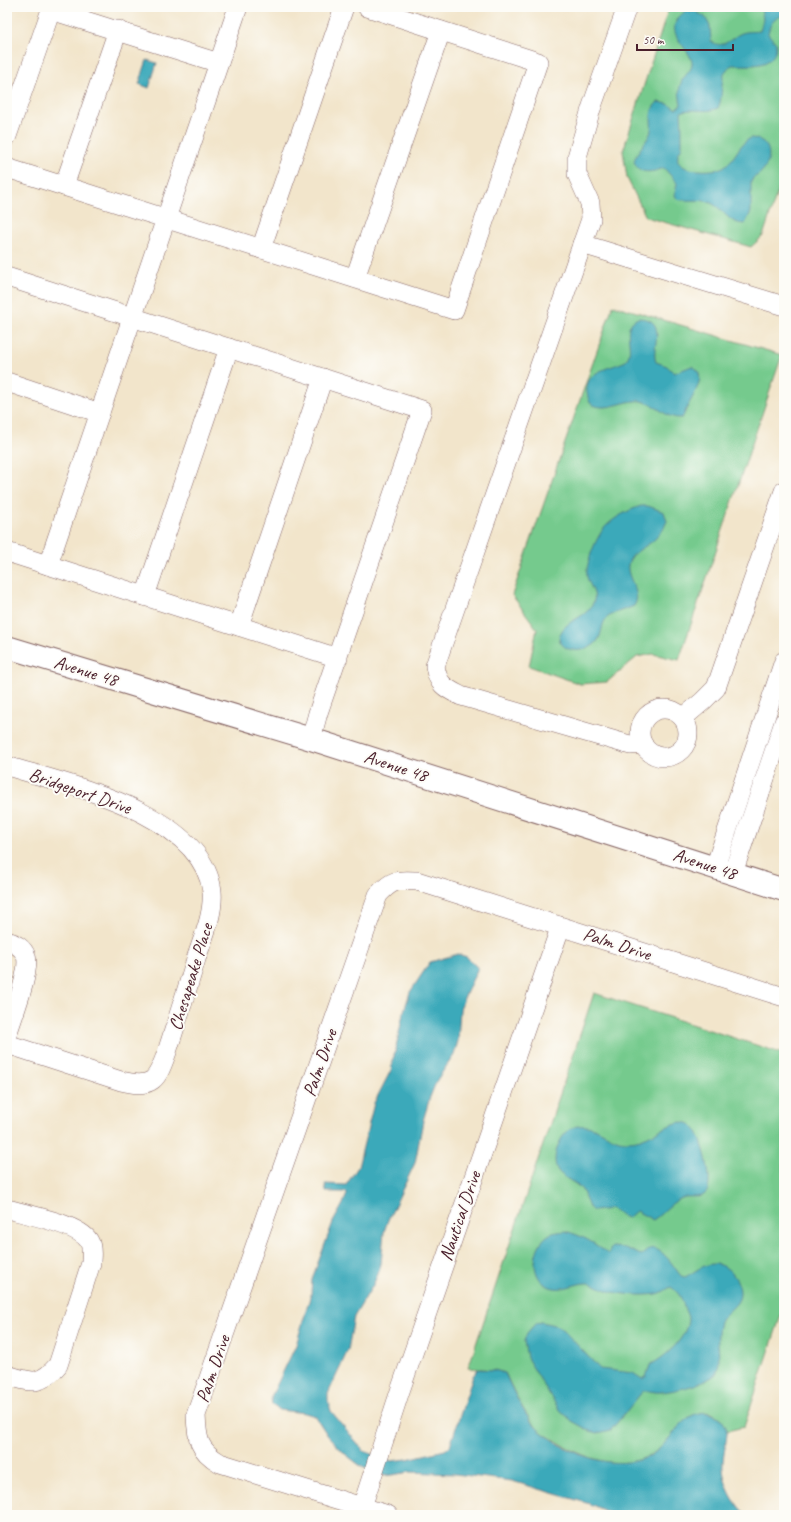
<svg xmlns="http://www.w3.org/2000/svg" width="791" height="1522" font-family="Caveat,sans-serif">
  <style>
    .green { fill: #75ca8d; stroke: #60745c }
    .water { fill: #3ba9ba; stroke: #426472 }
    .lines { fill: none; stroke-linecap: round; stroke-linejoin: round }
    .minor-casing { stroke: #856463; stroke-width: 20 }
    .major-casing { stroke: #856463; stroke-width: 24 }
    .minor { stroke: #fff; stroke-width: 19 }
    .major { stroke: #fff; stroke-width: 22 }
    .labels { text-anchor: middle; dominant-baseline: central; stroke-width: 4; stroke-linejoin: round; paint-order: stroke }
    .street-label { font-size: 19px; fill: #4a1f2b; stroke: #fdfcf7 }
  </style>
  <rect width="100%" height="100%" fill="#fdfcf7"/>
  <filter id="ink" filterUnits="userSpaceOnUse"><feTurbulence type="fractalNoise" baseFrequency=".025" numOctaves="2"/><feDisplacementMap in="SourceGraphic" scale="8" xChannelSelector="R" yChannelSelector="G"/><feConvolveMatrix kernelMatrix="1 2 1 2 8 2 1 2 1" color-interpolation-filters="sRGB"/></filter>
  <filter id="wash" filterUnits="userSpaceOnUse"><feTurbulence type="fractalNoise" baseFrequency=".012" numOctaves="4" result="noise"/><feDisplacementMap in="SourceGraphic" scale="16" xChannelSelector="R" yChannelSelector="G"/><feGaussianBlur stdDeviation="0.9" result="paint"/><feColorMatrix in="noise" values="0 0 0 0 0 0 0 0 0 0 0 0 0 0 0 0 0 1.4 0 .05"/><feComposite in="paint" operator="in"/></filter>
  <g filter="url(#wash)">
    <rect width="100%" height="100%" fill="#f2e5cb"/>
    <!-- green -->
    <g class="green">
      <path d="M 669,7 L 784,7 L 784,172 L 763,236 L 751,247 L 646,217 L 627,178 L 623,151 Z"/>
      <path d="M 613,305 L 782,355 L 679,660 L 653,654 L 637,657 L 607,682 L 580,684 L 529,666 L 537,629 L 512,595 Z"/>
      <path d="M 594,993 L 784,1054 L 784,1306 L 744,1427 L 727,1431 C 720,1415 711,1408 694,1415 C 679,1421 668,1445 652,1454 C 621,1473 583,1458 555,1440 C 549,1437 541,1433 537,1428 C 523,1412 514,1392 505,1373 L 494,1370 L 468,1368 Z"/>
    </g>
    <!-- water -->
    <g class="water">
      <path d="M 761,7 L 784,7 L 784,15 C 773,19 770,23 768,34 L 776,43 C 777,69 750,65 732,65 C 717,74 725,95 718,108 C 706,114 692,107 681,112 C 682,123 682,135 682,146 C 681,150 679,151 678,155 C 675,167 691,170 699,170 C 707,171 721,170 726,165 C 736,158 739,143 751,138 C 776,139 773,169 753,178 L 751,182 L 751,212 L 745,224 C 728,224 724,209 711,203 C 701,198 687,202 677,199 L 675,195 L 677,183 L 664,168 C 654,172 638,176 634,161 C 637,151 645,144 650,134 C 654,123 646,112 658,102 L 668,104 L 676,109 L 681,105 C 680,98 678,90 681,83 C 683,76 692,71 692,64 C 693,48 656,32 687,10 L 695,11 L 705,17 L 710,26 L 711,41 C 723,51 731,37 742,33 C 747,31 754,32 760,31 L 763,19 Z"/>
      <path d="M 147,60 L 157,63 L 149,88 L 139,84 Z"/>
      <path d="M 638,318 C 670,319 650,347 656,362 L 667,366 L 674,373 L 692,366 C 709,374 693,395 688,406 C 685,410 685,414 682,418 C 666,419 660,407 645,402 C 628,396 606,415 590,403 C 577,371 607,370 626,361 C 636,347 619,327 638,318 Z"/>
      <path d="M 641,506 L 648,506 L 664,512 L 667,521 C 664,528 660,534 655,539 C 647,547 630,552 628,565 C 626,579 643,592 634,606 C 626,610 616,611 608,617 C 601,622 603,632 598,640 C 590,653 564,655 559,639 C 562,619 586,620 593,603 C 598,593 589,586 587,577 C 585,564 597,535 606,526 C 615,517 629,510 641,506 Z"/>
      <path d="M 458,954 L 467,957 L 478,968 L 464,998 L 460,1010 L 458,1041 L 454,1055 L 437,1080 L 430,1097 L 423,1121 L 415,1163 L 388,1220 L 384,1232 L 381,1264 L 378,1274 L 373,1285 L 354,1317 L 348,1350 L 328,1394 L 328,1401 L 331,1411 L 364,1451 L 391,1461 L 407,1459 L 445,1450 L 450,1446 L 473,1376 L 478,1369 L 494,1370 L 505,1373 C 512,1389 526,1419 539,1430 C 568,1454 616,1474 651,1455 C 668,1445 677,1423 693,1415 C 704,1410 711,1413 721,1418 C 723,1422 726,1426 727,1430 C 728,1434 723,1456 723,1463 C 722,1481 733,1504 747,1515 L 614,1515 L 590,1504 L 512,1481 L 455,1474 L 410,1472 L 385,1476 L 362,1467 L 345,1454 L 328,1436 L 315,1416 L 305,1413 L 279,1410 L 272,1405 L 271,1397 L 296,1345 L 311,1294 L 312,1279 L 333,1222 L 343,1204 L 347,1194 L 346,1192 L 326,1192 L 325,1184 L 346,1185 L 358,1167 L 374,1103 L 391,1070 L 403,1014 L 410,992 L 430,962 Z"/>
      <path d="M 681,1122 C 685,1122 689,1123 693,1126 C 702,1134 715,1184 706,1193 C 701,1199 692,1196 685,1197 C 671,1201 664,1213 653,1220 L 636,1211 L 628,1218 C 620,1217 617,1209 609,1208 L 605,1210 L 593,1211 C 586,1206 586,1197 582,1190 C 576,1182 564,1179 558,1171 C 549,1157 562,1128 578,1126 C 597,1123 609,1141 627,1141 C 646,1142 663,1125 681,1122 Z"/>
      <path d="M 565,1231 C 583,1236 595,1243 608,1254 L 612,1247 L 625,1248 L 641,1255 C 644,1254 647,1250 649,1249 C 662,1245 675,1269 681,1276 L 685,1277 C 695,1272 704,1263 716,1264 C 730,1265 744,1285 739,1299 C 735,1309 721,1314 719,1326 C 715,1342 723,1361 716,1374 C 705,1384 676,1391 661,1392 C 655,1393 649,1390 643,1391 L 611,1430 L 598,1433 L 590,1431 L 572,1421 L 558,1408 L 527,1358 L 524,1341 L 527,1333 L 536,1323 L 542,1322 L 558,1326 L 564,1331 L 600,1369 L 633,1373 L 642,1379 L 646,1377 L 650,1365 C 665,1357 687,1339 688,1319 C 688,1315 685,1311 684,1307 C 682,1298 679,1293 671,1287 C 666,1289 663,1293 657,1294 C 644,1296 622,1295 609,1291 C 602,1289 595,1284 589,1283 C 576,1282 563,1292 550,1287 C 529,1279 532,1248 547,1236 C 552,1232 559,1232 565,1231 Z"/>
    </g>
  </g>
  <g filter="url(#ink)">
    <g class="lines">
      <!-- minor casing -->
      <g class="minor-casing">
        <g id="minor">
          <path d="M 627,7 L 591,109 L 577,157 L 577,174 L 590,203 L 591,219 L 435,666 C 438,685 445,688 461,696 L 630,745 L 643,744"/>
          <path d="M 51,10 L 219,63"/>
          <path d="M 7,136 L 52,7"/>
          <path d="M 7,168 L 454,310 L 538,62 L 367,7"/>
          <path d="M 64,186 L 118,30"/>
          <path d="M 582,244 L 784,306"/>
          <path d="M 261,249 L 344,7"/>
          <path d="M 7,277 L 422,410 L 318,713 L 311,739"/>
          <path d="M 355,278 L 441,31"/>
          <path d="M 7,382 L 100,413"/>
          <path d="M 7,552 L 338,658"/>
          <path d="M 48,565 L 238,7"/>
          <path d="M 145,596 L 229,348"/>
          <path d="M 239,626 L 323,378"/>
          <circle cx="664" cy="733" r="24"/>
          <path d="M 683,718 L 703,701 L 716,688 L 784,491"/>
          <path d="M 7,766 C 68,785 202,813 212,891 C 214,914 203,938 196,959 C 187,990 177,1021 167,1052 C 157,1080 153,1089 121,1081 L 7,1044"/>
          <path d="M 715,867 L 784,661"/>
          <path d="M 733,873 L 784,722"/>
          <path d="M 7,941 C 15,943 23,948 26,956 C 31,971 12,1018 7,1035"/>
          <path d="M 7,1209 C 26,1214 79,1224 89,1241 C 93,1248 91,1256 91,1263 L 58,1365 C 40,1386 32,1383 7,1375"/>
          <path d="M 362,1507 L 400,1391 L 558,934 L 559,926"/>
          <path d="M 388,1515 L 220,1463 C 198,1450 197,1439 196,1415 L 378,895 C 393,879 397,880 417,881 L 784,997"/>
        </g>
      </g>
      <!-- major casing -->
      <g class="major-casing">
        <path id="major" d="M 7,647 L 311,739 L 784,890"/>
      </g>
      <!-- minor -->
      <use href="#minor" class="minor"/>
      <!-- major -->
      <use href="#major" class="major"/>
    </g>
  </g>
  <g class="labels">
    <!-- street labels -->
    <g class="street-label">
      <text transform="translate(86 671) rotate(17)">Avenue 48</text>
      <text transform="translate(396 766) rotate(18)">Avenue 48</text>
      <text transform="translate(80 791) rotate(19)">Bridgeport Drive</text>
      <text transform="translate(705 864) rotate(18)">Avenue 48</text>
      <text transform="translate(617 944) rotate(18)">Palm Drive</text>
      <text transform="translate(191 977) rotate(-73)">Chesapeake Place</text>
      <text transform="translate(320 1063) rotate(-71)">Palm Drive</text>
      <text transform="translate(460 1216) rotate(-71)">Nautical Drive</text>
      <text transform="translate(213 1369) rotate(-71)">Palm Drive</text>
    </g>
  </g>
  <!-- margin -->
  <rect width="791" height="1522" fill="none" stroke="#fdfcf7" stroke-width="24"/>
  <!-- scale -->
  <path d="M637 44v6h96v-6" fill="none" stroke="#4a1f2b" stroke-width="2"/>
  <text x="643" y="44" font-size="12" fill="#4a1f2b" stroke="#fdfcf7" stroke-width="3" paint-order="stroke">50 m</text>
</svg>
